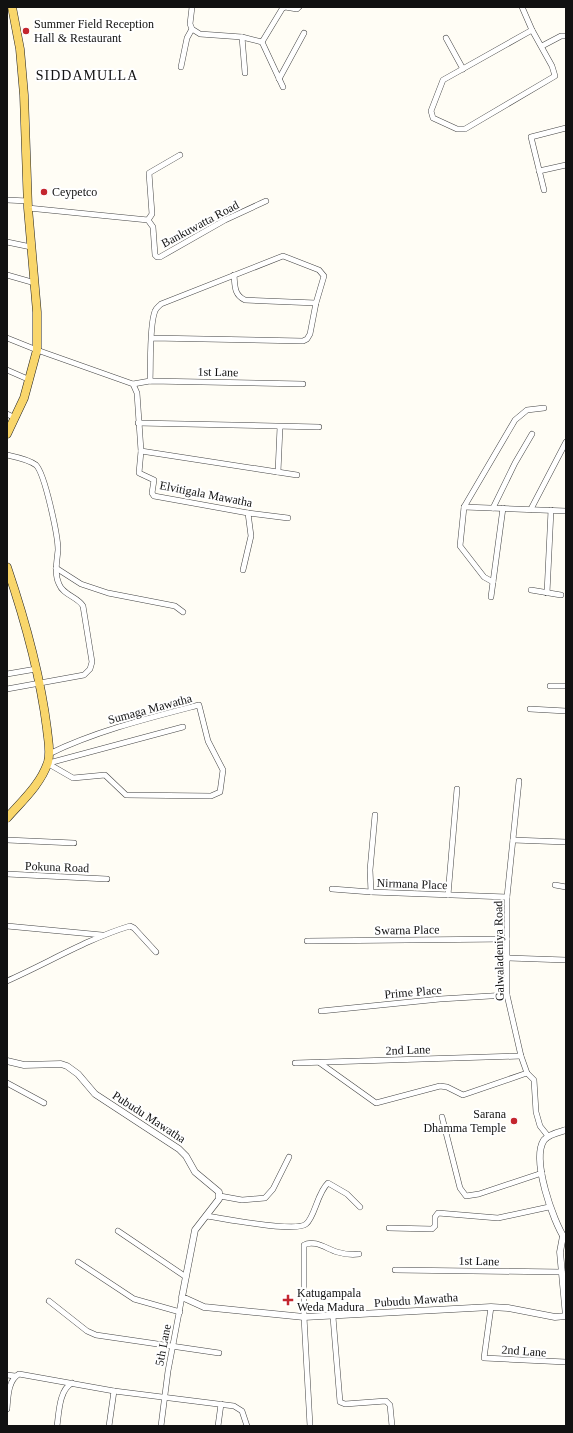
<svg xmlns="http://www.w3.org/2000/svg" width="573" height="1433" font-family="'Times New Roman',serif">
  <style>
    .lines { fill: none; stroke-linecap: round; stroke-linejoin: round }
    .minor-casing { stroke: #444; stroke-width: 6 }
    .tertiary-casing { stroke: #444; stroke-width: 7 }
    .primary-casing { stroke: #222; stroke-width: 9 }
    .minor { stroke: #fff; stroke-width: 5 }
    .tertiary { stroke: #fff; stroke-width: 6 }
    .primary { stroke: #f9d66b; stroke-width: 8 }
    .poi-dot { fill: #c4262e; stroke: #fff; stroke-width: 1.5 }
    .labels { text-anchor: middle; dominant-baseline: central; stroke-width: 4; stroke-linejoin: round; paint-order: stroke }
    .poi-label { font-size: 12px; fill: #111; stroke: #fff; text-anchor: start }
    .street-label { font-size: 12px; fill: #111; stroke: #fff }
    .quarter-label { font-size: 14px; letter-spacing: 1px; fill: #111; stroke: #fff }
  </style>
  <rect width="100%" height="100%" fill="#fffdf5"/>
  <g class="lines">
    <!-- minor casing -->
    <g class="minor-casing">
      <g id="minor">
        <path d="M 192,7 L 190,24 L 192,29 L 200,34 L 242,37 L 262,42 L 283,87"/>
        <path d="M 522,7 L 532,30"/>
        <path d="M 532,30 L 552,66 L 555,76 L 465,129 L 457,129 L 433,118 L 431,111 L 443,80 Z"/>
        <path d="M 242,37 L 245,73"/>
        <path d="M 446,38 L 463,69"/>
        <path d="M 262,42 L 282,9 L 285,7 L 297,9 L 299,7"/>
        <path d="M 542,46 L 561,36 L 566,36"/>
        <path d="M 181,67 L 187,38 L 192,29"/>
        <path d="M 279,79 L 304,33"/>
        <path d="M 539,171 L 566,165"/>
        <path d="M 544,190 L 531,137 L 566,128"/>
        <path d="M 7,200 L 28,201"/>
        <path d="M 28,208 L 148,220 L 153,227 L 155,255 L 157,257 L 160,257 L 225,220 L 266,201"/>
        <path d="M 148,220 L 152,214 L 149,173 L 180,155"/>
        <path d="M 7,242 L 31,247"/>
        <path d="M 7,275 L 35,283"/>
        <path d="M 234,275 C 235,286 234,295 245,300 L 316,303"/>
        <path d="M 7,338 L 37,350 L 133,384 L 137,393 L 141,451 L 139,473 L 154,480 L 152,493 L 154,496 L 248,513 L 288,518"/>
        <path d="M 7,370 L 30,380"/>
        <path d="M 150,381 C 151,364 149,326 155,311 C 156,308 158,307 161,304 L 283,256 L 319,270 L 324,276 L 316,303 L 310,334 L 307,339 L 303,341 L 152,338"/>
        <path d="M 133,384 L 150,381 L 303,384"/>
        <path d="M 7,414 L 15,418"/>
        <path d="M 138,423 L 319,427"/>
        <path d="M 141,451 L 297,475"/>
        <path d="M 7,455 C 16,457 28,459 36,465 C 45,474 58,536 58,550 C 57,561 54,574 59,584 C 63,595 78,597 83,606 L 92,662 L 90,669 L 84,675 L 7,689"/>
        <path d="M 278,472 L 280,427"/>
        <path d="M 464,507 L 566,511"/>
        <path d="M 493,508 L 515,463 L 532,434"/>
        <path d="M 531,509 L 566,442"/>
        <path d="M 56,568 L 81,584 L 108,593 L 175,606 L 183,612"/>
        <path d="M 243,570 L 251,536 L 248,513"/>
        <path d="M 493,582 L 484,577 L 460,546 L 464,507 L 515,420 L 527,410 L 544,408"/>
        <path d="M 531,590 L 561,595"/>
        <path d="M 547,593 L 551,510"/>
        <path d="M 491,597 L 503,508"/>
        <path d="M 7,674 L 36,669"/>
        <path d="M 550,686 L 566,686"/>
        <path d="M 530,709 L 566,711"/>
        <path d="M 47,763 L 73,778 L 105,775 L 126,795 L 211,796 L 220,792 L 223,770 L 208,741 L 199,705 C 149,718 96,731 49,754"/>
        <path d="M 49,763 L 183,727"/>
        <path d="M 519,781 L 507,897 L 507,995 L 521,1056 L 527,1073 L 534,1080 L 536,1112 L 540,1126 L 548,1136"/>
        <path d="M 375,815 L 370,870 L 371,892 L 507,897"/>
        <path d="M 7,840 L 74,843"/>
        <path d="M 513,840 L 566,842"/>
        <path d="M 7,874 L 107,879"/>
        <path d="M 555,885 L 566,887"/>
        <path d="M 332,889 L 371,892"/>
        <path d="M 448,895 L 457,789"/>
        <path d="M 7,926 L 102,935"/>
        <path d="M 307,941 L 507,939"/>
        <path d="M 507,958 L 566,960"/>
        <path d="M 7,981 C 48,963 87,939 130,926 L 134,928 L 156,952"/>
        <path d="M 321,1011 L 440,999 L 507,995"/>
        <path d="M 295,1063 L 521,1056"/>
        <path d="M 320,1063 L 376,1103 L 440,1086 L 447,1087 L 463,1095 L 527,1073"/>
        <path d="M 7,1083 L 44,1103"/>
        <path d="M 442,1117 L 460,1188 L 466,1196 L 479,1194 L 542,1173"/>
        <path d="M 220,1196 L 242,1200 L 265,1198 L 273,1189 L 289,1157"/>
        <path d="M 206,1216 C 222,1218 295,1233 306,1224 C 315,1217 317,1193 328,1183 L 347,1194 L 360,1207"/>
        <path d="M 389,1228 L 432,1229 L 435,1226 L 435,1217 L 438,1213 L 498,1218 L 549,1207"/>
        <path d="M 118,1231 L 186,1277"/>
        <path d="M 78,1262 L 134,1299 L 180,1312"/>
        <path d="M 395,1270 L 562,1272"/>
        <path d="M 49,1301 L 87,1331 L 96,1335 L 219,1353"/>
        <path d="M 491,1307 L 484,1358 L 566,1362"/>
        <path d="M 333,1317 L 340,1402 L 345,1404 L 386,1401 L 390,1405 L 392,1426"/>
        <path d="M 7,1375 L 15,1376"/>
        <path d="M 7,1409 C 8,1397 8,1380 19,1374 L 114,1391 L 234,1406 L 242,1411 L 247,1426"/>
        <path d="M 57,1426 C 59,1413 59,1390 72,1383"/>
        <path d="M 109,1426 L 114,1391"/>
        <path d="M 161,1426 L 168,1371 L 182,1297"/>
        <path d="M 218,1426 L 221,1404"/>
        <path d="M 310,1426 L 304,1317 L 304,1245 C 314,1239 327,1249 337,1252 C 344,1254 352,1255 359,1254"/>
      </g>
    </g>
    <!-- tertiary casing -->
    <g class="tertiary-casing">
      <g id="tertiary">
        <path d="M 7,1061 L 24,1065 L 61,1064 L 67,1066 L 78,1074 L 95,1094 L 179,1149 L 186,1156 L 195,1172 L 219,1192 L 219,1199 L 195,1230 L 182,1297 L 204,1307 L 304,1317 L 491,1307 L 508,1308 L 555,1317 L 566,1316 L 560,1252 L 563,1236"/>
        <path d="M 565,1239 C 553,1221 531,1159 544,1140 C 549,1134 559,1132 566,1130"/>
      </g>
    </g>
    <!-- primary casing -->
    <g class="primary-casing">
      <g id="primary">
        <path d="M 7,434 L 24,398 L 37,350 L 37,312 L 28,208 L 24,95 L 20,49 L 12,7"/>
        <path d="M 7,567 C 25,620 40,673 47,729 C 48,740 51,751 48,762 C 41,784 22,801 7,818"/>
      </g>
    </g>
    <!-- minor -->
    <use href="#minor" class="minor"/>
    <!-- tertiary -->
    <use href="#tertiary" class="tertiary"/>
    <!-- primary -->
    <use href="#primary" class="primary"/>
  </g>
  <!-- markers -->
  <g class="poi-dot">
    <circle cx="26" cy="31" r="4"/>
    <circle cx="44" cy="192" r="4"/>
    <circle cx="514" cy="1121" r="4"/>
    <path d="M286 1294h4v4h4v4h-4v4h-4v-4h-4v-4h4z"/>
  </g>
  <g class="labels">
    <!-- poi labels -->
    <g class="poi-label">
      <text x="34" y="24">Summer Field Reception<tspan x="34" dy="14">Hall &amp; Restaurant</tspan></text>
      <text x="52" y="192">Ceypetco</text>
      <text x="506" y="1114" text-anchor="end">Sarana<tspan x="506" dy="14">Dhamma Temple</tspan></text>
      <text x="297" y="1293">Katugampala<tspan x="297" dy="14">Weda Madura</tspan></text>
    </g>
    <!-- street labels -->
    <g class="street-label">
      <text transform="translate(200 224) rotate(-28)">Bankuwatta Road</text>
      <text transform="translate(218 372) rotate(1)">1st Lane</text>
      <text transform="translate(206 494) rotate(11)">Elvitigala Mawatha</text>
      <text transform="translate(150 709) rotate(-15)">Sumaga Mawatha</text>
      <text transform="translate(57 867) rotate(2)">Pokuna Road</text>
      <text transform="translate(412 884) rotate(2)">Nirmana Place</text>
      <text transform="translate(407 930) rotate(-1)">Swarna Place</text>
      <text transform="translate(499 951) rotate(-91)">Galwaladeniya Road</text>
      <text transform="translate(413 992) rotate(-5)">Prime Place</text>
      <text transform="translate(408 1050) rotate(-2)">2nd Lane</text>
      <text transform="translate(149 1117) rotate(33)">Pubudu Mawatha</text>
      <text transform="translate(479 1261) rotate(1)">1st Lane</text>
      <text transform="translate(416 1300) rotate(-4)">Pubudu Mawatha</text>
      <text transform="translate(163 1345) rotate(-79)">5th Lane</text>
      <text transform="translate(524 1351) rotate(4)">2nd Lane</text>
    </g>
    <!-- quarter labels -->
    <g class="quarter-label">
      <text x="87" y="75">SIDDAMULLA</text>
    </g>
  </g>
  <!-- border -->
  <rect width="573" height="1433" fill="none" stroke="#111111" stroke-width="16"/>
</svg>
